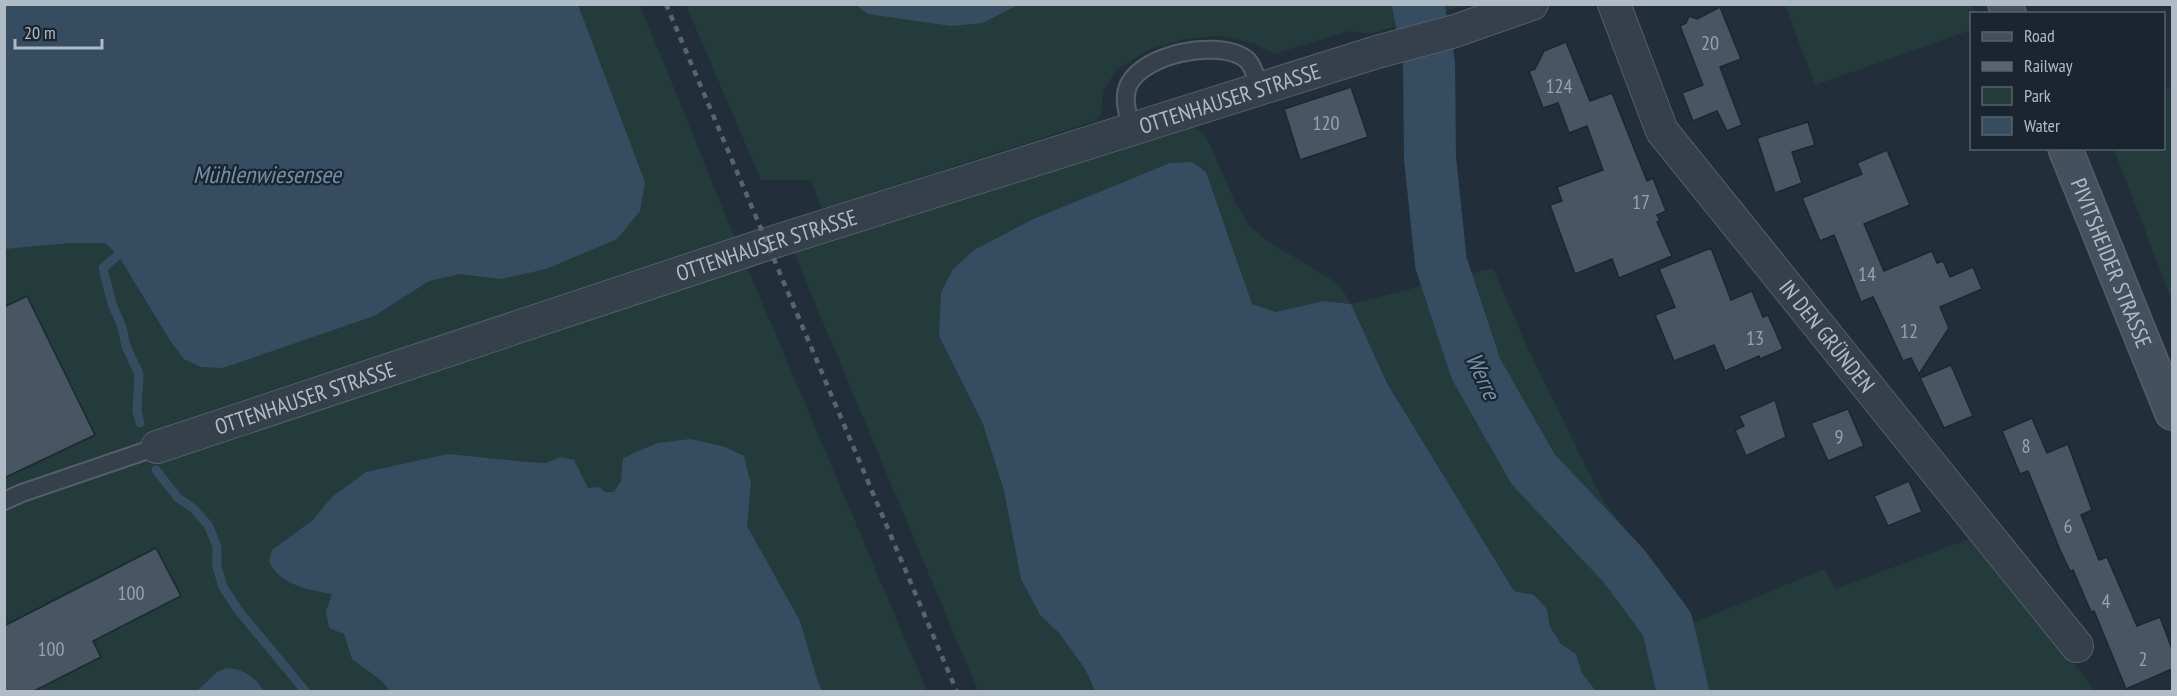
<svg xmlns="http://www.w3.org/2000/svg" width="2177" height="696" font-family="'PT Sans Narrow',sans-serif">
  <style>
    .green { fill: #243b3b }
    .water { fill: #364c61 }
    .lines { fill: none; stroke-linecap: round; stroke-linejoin: round }
    .stream { stroke: #364c61; stroke-width: 9 }
    .river { stroke: #364c61; stroke-width: 52 }
    .building { fill: #485663; stroke: #1d2731; stroke-width: 1.5 }
    .service-casing { stroke: #545e68; stroke-width: 20 }
    .minor-casing { stroke: #545e68; stroke-width: 34 }
    .secondary-casing { stroke: #545e68; stroke-width: 36 }
    .service { stroke: #36404a; stroke-width: 16 }
    .minor { stroke: #36404a; stroke-width: 32 }
    .secondary { stroke: #44505d; stroke-width: 33 }
    .rail { stroke: #586571; stroke-width: 4.5; stroke-dasharray: 6 6; stroke-linecap: butt }
    .labels { text-anchor: middle; dominant-baseline: central; stroke-width: 4.5; stroke-linejoin: round; paint-order: stroke }
    .number-label { font-size: 20px; fill: #97a2ad }
    .street-label { font-size: 22px; fill: #b1bbc6; stroke: #1b252f }
    .water-label { font-size: 24px; font-style: italic; fill: #718faa; stroke: #1b252f }
  </style>
  <rect width="100%" height="100%" fill="#222f3a"/>
  <!-- green -->
  <g class="green">
    <path d="M 1018,4 L 1464,5 L 1370,34 L 1349,31 L 1274,54 L 1255,44 L 1222,36 L 1186,39 L 1150,49 L 1117,69 L 1103,91 L 1101,114 L 1095,121 L 822,209 L 811,180 L 761,180 L 686,5 L 856,5 L 868,14 Z"/>
    <path d="M 1970,4 L 1976,13 L 1972,14 L 1971,30 L 1815,85 L 1785,5 Z"/>
    <path d="M 4,5 L 640,5 L 737,243 L 927,691 L 5,691 Z"/>
    <path d="M 2172,86 L 2172,301 L 2114,149 L 2164,148 L 2164,89 Z"/>
    <path d="M 1190,127 L 1200,130 L 1207,138 L 1234,200 L 1249,226 L 1266,240 L 1329,278 L 1341,287 L 1351,304 L 1493,268 L 1530,353 L 1601,497 L 1692,623 L 1825,569 L 1835,589 L 1977,536 L 2095,691 L 1596,691 L 1582,673 L 1576,654 L 1561,644 L 1550,627 L 1547,609 L 1534,595 L 1514,591 L 1387,383 L 1351,304 L 1323,301 L 1276,312 L 1252,304 L 1206,172 L 1192,162 L 1170,163 L 1033,219 L 974,250 L 953,269 L 939,336 L 983,424 L 1004,491 L 1021,579 L 1040,615 L 1059,633 L 1085,669 L 1095,691 L 978,691 L 794,253 Z"/>
  </g>
  <!-- water -->
  <g class="water">
    <path d="M 5,4 L 578,5 L 645,182 L 640,211 L 617,239 L 546,269 L 501,279 L 460,274 L 429,281 L 374,316 L 223,368 L 201,367 L 184,359 L 171,342 L 118,255 L 105,243 L 69,243 L 5,249 Z"/>
    <path d="M 856,5 L 1018,5 L 983,23 L 951,26 L 868,14 Z"/>
    <path d="M 1192,162 L 1206,172 L 1252,304 L 1276,312 L 1323,301 L 1351,304 L 1387,383 L 1514,591 L 1534,595 L 1547,609 L 1550,627 L 1561,644 L 1576,654 L 1582,673 L 1596,691 L 1095,691 L 1085,669 L 1059,633 L 1040,615 L 1021,579 L 1004,491 L 983,424 L 939,336 L 941,293 L 953,269 L 974,250 L 1033,219 L 1170,163 Z"/>
    <path d="M 691,439 L 725,447 L 744,456 L 751,484 L 747,526 L 800,621 L 817,679 L 822,691 L 390,691 L 382,681 L 352,659 L 344,634 L 329,628 L 326,611 L 332,594 C 309,590 279,585 269,561 L 272,550 L 313,520 L 332,497 L 366,472 L 448,454 L 527,462 L 546,463 L 561,457 L 574,460 L 588,488 L 600,487 L 605,492 L 614,492 L 621,481 L 623,458 L 657,443 Z"/>
    <path d="M 226,668 C 244,669 254,676 264,691 L 197,691 L 217,672 Z"/>
  </g>
  <g class="lines">
    <!-- stream -->
    <g class="stream">
      <path d="M 118,255 L 103,268 L 112,304 L 122,327 L 126,346 L 139,374 L 137,411 L 140,423"/>
      <path d="M 156,470 L 178,498 L 193,508 L 208,525 L 217,546 L 217,567 L 223,587 L 238,610 L 306,692"/>
    </g>
    <!-- river -->
    <path class="river" d="M 1418,4 L 1429,63 L 1430,158 L 1441,263 L 1476,369 L 1533,469 L 1624,566 L 1667,624 L 1683,692"/>
  </g>
  <!-- building -->
  <g class="building">
    <path d="M 1720,7 L 1741,59 L 1720,67 L 1742,125 L 1727,131 L 1717,111 L 1693,121 L 1682,93 L 1703,85 L 1680,26 L 1686,23 L 1689,16 L 1697,19 Z"/>
    <path d="M 1566,42 L 1590,101 L 1612,93 L 1647,181 L 1653,178 L 1666,211 L 1657,215 L 1660,220 L 1657,222 L 1672,256 L 1619,278 L 1612,259 L 1575,274 L 1550,205 L 1562,201 L 1557,187 L 1603,170 L 1587,126 L 1569,133 L 1558,103 L 1543,108 L 1529,71 L 1535,69 L 1544,51 Z"/>
    <path d="M 1351,87 L 1368,137 L 1300,160 L 1284,109 Z"/>
    <path d="M 1808,122 L 1815,145 L 1792,152 L 1802,183 L 1775,193 L 1757,138 Z"/>
    <path d="M 1887,150 L 1910,205 L 1864,224 L 1884,271 L 1932,251 L 1937,263 L 1943,261 L 1950,277 L 1973,267 L 1982,289 L 1940,307 L 1949,328 L 1919,374 L 1911,358 L 1903,361 L 1873,297 L 1861,302 L 1834,235 L 1820,241 L 1802,198 L 1862,174 L 1857,163 Z"/>
    <path d="M 1711,248 L 1731,300 L 1752,291 L 1763,317 L 1768,315 L 1783,349 L 1760,359 L 1759,356 L 1725,371 L 1714,345 L 1674,361 L 1655,315 L 1675,307 L 1659,269 Z"/>
    <path d="M 27,296 L 95,435 L 4,478 L 4,307 Z"/>
    <path d="M 1951,365 L 1973,416 L 1944,428 L 1920,378 Z"/>
    <path d="M 1775,400 L 1786,437 L 1746,456 L 1735,430 L 1744,426 L 1739,416 Z"/>
    <path d="M 1848,409 L 1864,446 L 1828,461 L 1811,423 Z"/>
    <path d="M 2032,418 L 2047,453 L 2068,444 L 2092,510 L 2081,515 L 2099,560 L 2107,557 L 2137,626 L 2160,617 L 2172,649 L 2172,669 L 2126,689 L 2094,611 L 2091,612 L 2073,570 L 2070,571 L 2060,550 L 2028,471 L 2020,474 L 2002,431 Z"/>
    <path d="M 1909,481 L 1922,512 L 1888,526 L 1874,496 Z"/>
    <path d="M 156,548 L 181,596 L 93,641 L 101,657 L 32,692 L 4,692 L 4,626 Z"/>
  </g>
  <g class="lines">
    <!-- service casing -->
    <g class="service-casing">
      <g id="service">
        <path d="M 1132,129 C 1128,115 1122,98 1129,84 C 1145,54 1214,40 1243,57 C 1253,62 1256,78 1260,89"/>
        <path d="M 4,501 L 22,493 L 157,447"/>
      </g>
    </g>
    <!-- minor casing -->
    <g class="minor-casing">
      <g id="minor">
        <path id="s1" d="M 1614,4 L 1662,131 L 2077,646"/>
        <path id="s2" d="M 157,447 L 767,244 L 1377,52 L 1455,31 L 1532,4"/>
      </g>
    </g>
    <!-- secondary casing -->
    <g class="secondary-casing">
      <g id="secondary">
        <path d="M 2005,4 L 2009,14"/>
        <path id="s3" d="M 2065,148 L 2172,413"/>
      </g>
    </g>
    <!-- service -->
    <use href="#service" class="service"/>
    <!-- minor -->
    <use href="#minor" class="minor"/>
    <!-- secondary -->
    <use href="#secondary" class="secondary"/>
    <!-- rail -->
    <path class="rail" d="M 666,4 L 957,692"/>
  </g>
  <g class="labels">
    <!-- number labels -->
    <g class="number-label">
      <text x="1710" y="43">20</text>
      <text x="1559" y="86">124</text>
      <text x="1326" y="123">120</text>
      <text x="1641" y="202">17</text>
      <text x="1867" y="274">14</text>
      <text x="1909" y="331">12</text>
      <text x="1755" y="338">13</text>
      <text x="1839" y="437">9</text>
      <text x="2026" y="446">8</text>
      <text x="2068" y="526">6</text>
      <text x="131" y="593">100</text>
      <text x="2106" y="601">4</text>
      <text x="51" y="649">100</text>
      <text x="2143" y="659">2</text>
    </g>
    <!-- street labels -->
    <g class="street-label">
      <text stroke="none"><textPath href="#s2" startOffset="1128">OTTENHAUSER STRASSE</textPath></text>
      <text stroke="none"><textPath href="#s2" startOffset="642">OTTENHAUSER STRASSE</textPath></text>
      <text stroke="none"><textPath href="#s3" startOffset="124">PIVITSHEIDER STRASSE</textPath></text>
      <text stroke="none"><textPath href="#s1" startOffset="399">IN DEN GRÜNDEN</textPath></text>
      <text stroke="none"><textPath href="#s2" startOffset="156">OTTENHAUSER STRASSE</textPath></text>
    </g>
    <!-- water labels -->
    <g class="water-label">
      <text x="267" y="174">Mühlenwiesensee</text>
      <text transform="translate(1483 376) rotate(65)">Werre</text>
    </g>
  </g>
  <!-- border -->
  <rect width="2177" height="696" fill="none" stroke="#b1bbc6" stroke-width="12"/>
  <!-- legend -->
  <rect x="1970" y="12" width="195" height="138" fill="#1b252f" stroke="#57616b" stroke-width="1.5"/>
  <rect x="1982" y="32" width="30" height="9" fill="#44505d" stroke="#57616b" stroke-width="1.5"/>
  <text x="2024" y="42" font-size="18" fill="#b1bbc6">Road</text>
  <rect x="1982" y="62" width="30" height="9" fill="#586571" stroke="#57616b" stroke-width="1.5"/>
  <text x="2024" y="72" font-size="18" fill="#b1bbc6">Railway</text>
  <rect x="1982" y="87" width="30" height="18" fill="#243b3b" stroke="#57616b" stroke-width="1.5"/>
  <text x="2024" y="102" font-size="18" fill="#b1bbc6">Park</text>
  <rect x="1982" y="117" width="30" height="18" fill="#364c61" stroke="#57616b" stroke-width="1.5"/>
  <text x="2024" y="132" font-size="18" fill="#b1bbc6">Water</text>
  <!-- scale -->
  <path d="M15 39v9h87v-9" fill="none" stroke="#b1bbc6" stroke-width="3"/>
  <text x="24" y="39" font-size="18" fill="#b1bbc6" stroke="#1b252f" stroke-width="4.5" paint-order="stroke">20 m</text>
</svg>
